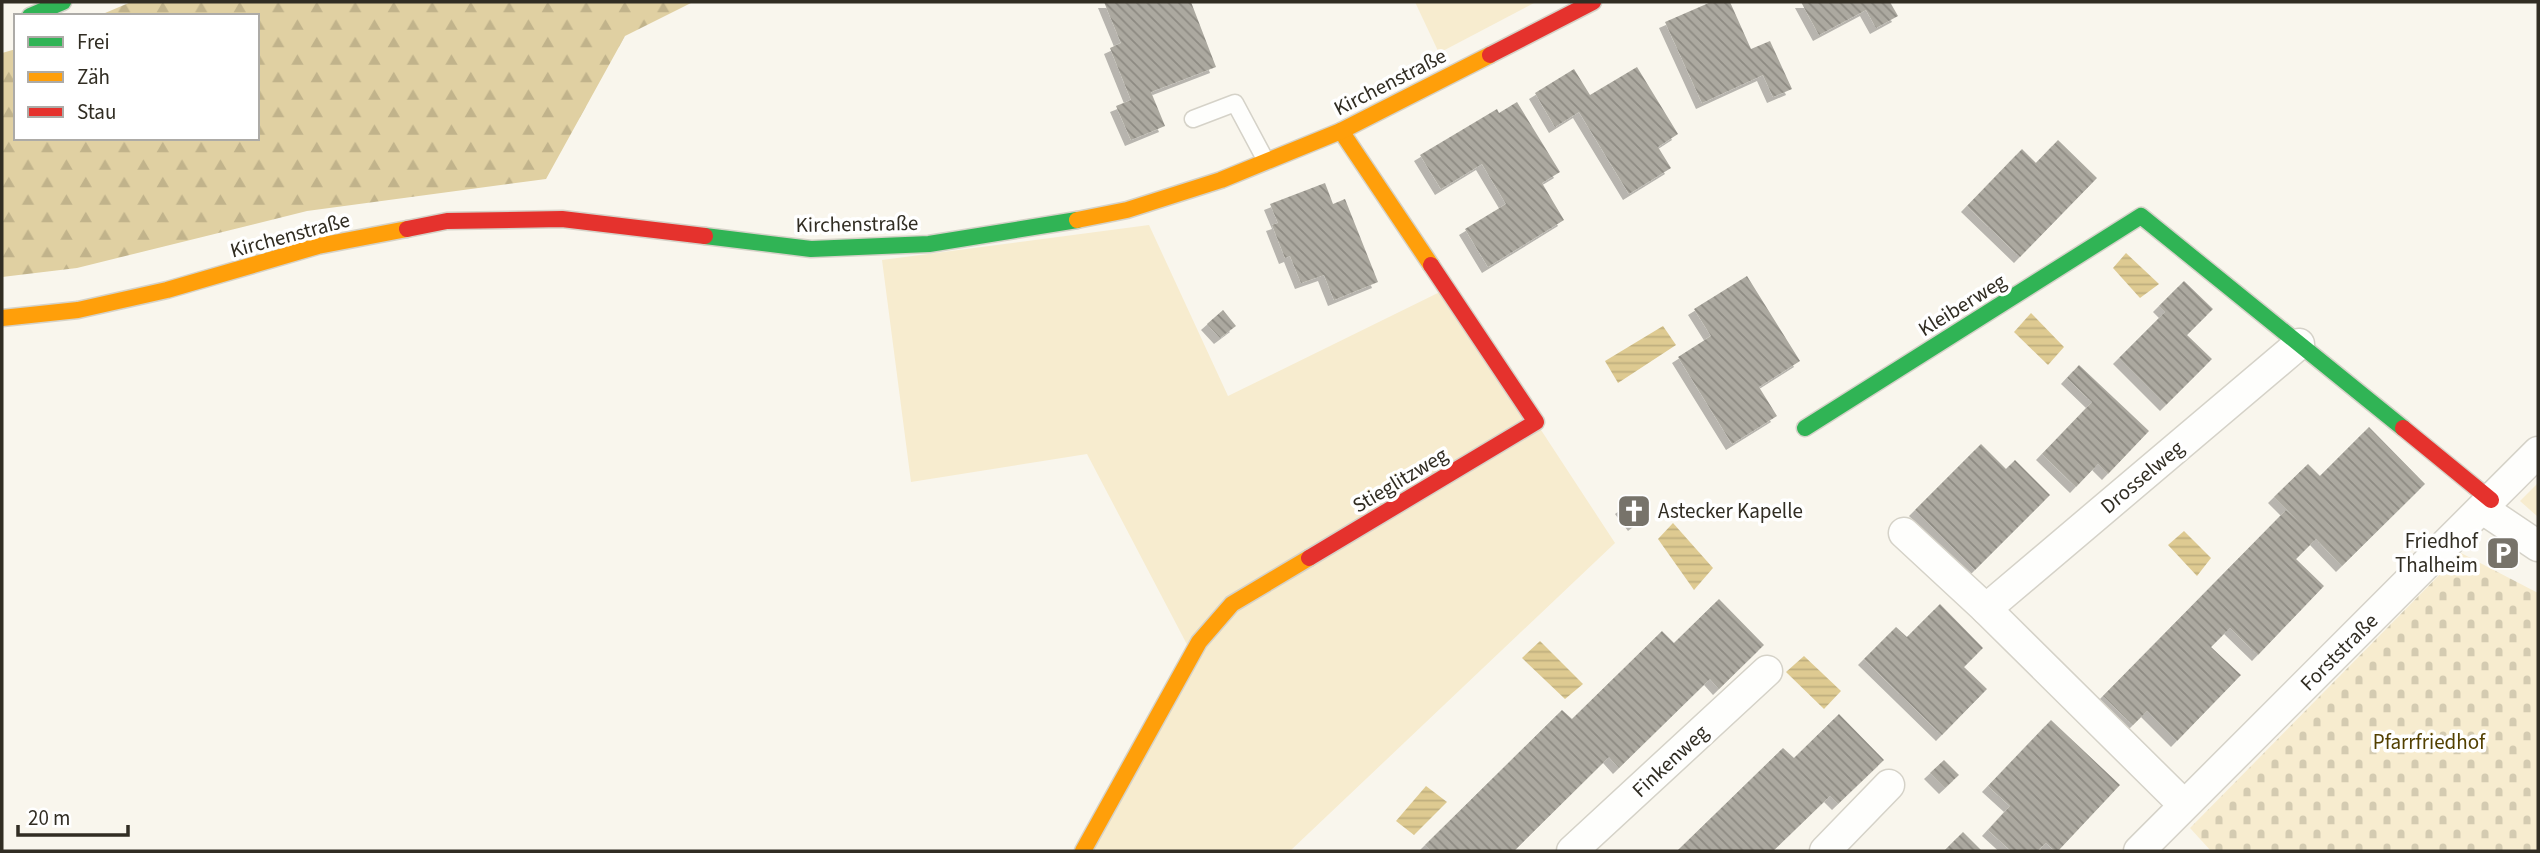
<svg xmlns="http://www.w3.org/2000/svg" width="2540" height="853" font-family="'Source Sans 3',sans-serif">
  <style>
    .grass { fill: #f7eccf }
    .forest { fill: url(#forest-firs) }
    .cemetery { fill: url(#cemetery-stones) }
    .water { fill: url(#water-rules) }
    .building { fill: url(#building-back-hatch); filter: url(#shadow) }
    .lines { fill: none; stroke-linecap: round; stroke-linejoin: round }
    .lane-casing { stroke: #d5d2c8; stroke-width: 19 }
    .street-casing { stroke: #d5d2c8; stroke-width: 33 }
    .fast-casing { stroke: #d5d2c8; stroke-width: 19 }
    .slow-casing { stroke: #d5d2c8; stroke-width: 19 }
    .jam-casing { stroke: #d5d2c8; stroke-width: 19 }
    .lane { stroke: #fefefc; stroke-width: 16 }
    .street { stroke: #fefefc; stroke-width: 30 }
    .fast { stroke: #30b455; stroke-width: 16 }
    .slow { stroke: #ff9f0a; stroke-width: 16 }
    .jam { stroke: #e5322d; stroke-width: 16 }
    .labels { text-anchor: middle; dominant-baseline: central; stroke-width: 7; stroke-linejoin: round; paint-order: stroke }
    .street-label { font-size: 21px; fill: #312d23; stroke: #fff }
    .poi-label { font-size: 21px; fill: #312d23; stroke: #fff; text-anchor: start }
    .park-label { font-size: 21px; fill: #534000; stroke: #fff }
  </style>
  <defs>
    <pattern id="forest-firs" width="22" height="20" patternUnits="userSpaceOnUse" patternTransform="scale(1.75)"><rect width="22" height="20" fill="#e0d0a2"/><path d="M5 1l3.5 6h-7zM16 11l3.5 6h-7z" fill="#c1b38b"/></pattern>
    <pattern id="cemetery-stones" width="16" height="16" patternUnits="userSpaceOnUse" patternTransform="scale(1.75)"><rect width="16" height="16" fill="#f7eccf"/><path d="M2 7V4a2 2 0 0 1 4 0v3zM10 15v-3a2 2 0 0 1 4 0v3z" fill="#d4cbb1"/></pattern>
    <pattern id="water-rules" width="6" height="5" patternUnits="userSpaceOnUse" patternTransform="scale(1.75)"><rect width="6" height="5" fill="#deca91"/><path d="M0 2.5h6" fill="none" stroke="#bfae7d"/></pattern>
    <pattern id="building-back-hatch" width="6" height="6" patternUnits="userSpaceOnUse" patternTransform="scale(1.75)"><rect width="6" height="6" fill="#aca9a0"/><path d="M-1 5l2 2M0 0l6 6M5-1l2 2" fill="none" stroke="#8d8a82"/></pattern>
    <filter id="shadow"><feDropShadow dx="-6" dy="6" stdDeviation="0" flood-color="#0004"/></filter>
  </defs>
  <rect width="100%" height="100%" fill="#f9f6ed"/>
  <!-- grass -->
  <g class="grass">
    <path d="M 1415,2 L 1536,2 L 1439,53 Z"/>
    <path d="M 1149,225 L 1228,396 L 1448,288 L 1615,543 L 1290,851 L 1083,851 L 1192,654 L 1087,454 L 911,482 L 882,260 Z"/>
    <path d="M 2538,483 L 2538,517 L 2520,501 Z"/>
  </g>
  <!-- forest -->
  <path class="forest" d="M 131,2 L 693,2 L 625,36 L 546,179 L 307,211 L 77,268 L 2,277 L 2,53 L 16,49 L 16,138 L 257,138 L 257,16 L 98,16 Z"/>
  <!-- cemetery -->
  <path class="cemetery" d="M 2461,553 L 2538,593 L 2538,851 L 2211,851 L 2190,828 Z"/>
  <!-- water -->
  <g class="water">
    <path d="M 2126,253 L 2159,284 L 2140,298 L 2113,268 Z"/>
    <path d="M 2031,313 L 2064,347 L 2048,365 L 2014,332 Z"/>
    <path d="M 1663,326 L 1676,345 L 1618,383 L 1605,361 Z"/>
    <path d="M 1673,523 L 1713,568 L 1694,590 L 1658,539 Z"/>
    <path d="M 2184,531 L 2211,558 L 2197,576 L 2168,545 Z"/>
    <path d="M 1540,641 L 1583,684 L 1565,699 L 1522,658 Z"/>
    <path d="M 1804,656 L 1841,691 L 1824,709 L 1786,672 Z"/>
    <path d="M 1426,786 L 1447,802 L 1414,835 L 1396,821 Z"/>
  </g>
  <!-- building -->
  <g class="building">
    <path d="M 1104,2 L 1191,2 L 1216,67 L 1151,92 L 1165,126 L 1131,140 L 1116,106 L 1131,100 L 1110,48 L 1121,43 Z"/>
    <path d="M 1711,2 L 1730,2 L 1751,49 L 1770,41 L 1792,89 L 1773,97 L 1763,75 L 1702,103 L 1665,22 Z"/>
    <path d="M 1801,2 L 1890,2 L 1898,16 L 1876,28 L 1866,10 L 1819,35 Z"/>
    <path d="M 1637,67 L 1678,134 L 1658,147 L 1671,168 L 1629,194 L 1579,112 L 1555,127 L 1535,93 L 1574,69 L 1590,95 Z"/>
    <path d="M 1517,102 L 1560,172 L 1542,183 L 1564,220 L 1488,267 L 1465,229 L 1506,204 L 1482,164 L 1441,189 L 1420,155 L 1497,109 L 1499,113 Z"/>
    <path d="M 2058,140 L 2097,178 L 2020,257 L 1967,206 L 2022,149 L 2036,163 Z"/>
    <path d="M 1325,183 L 1333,204 L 1345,199 L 1378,282 L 1334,300 L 1324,275 L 1301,283 L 1290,256 L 1285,258 L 1272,225 L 1278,223 L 1270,204 Z"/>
    <path d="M 1747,276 L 1800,361 L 1759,387 L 1777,416 L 1732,444 L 1678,357 L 1711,336 L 1694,309 Z"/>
    <path d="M 2184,281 L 2213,309 L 2187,335 L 2212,359 L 2166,405 L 2119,358 L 2165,312 L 2159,306 Z"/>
    <path d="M 1223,310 L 1236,326 L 1220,338 L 1207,324 Z"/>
    <path d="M 2079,365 L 2149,431 L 2108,474 L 2098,464 L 2076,487 L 2042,454 L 2092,402 L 2067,378 Z"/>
    <path d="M 2369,427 L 2425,484 L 2342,566 L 2316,539 L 2296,559 L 2324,586 L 2258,655 L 2230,628 L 2211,647 L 2241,675 L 2177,741 L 2147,711 L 2133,725 L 2103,696 L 2286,510 L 2299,522 L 2274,497 L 2308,464 L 2320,476 Z"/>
    <path d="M 1981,444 L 2006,469 L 2015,460 L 2050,495 L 1975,570 L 1915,510 Z"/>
    <path d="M 1636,497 L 1648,514 L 1634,525 L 1621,508 Z"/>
    <path d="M 1719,599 L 1764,645 L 1719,689 L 1710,679 L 1619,768 L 1609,757 L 1514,851 L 1431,851 L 1425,845 L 1562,710 L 1572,719 L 1662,631 L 1674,643 Z"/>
    <path d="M 1940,604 L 1983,648 L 1964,667 L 1987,689 L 1942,735 L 1864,659 L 1896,627 L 1907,637 Z"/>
    <path d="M 1839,714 L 1884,760 L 1838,804 L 1830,796 L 1773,851 L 1677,851 L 1783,748 L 1794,758 Z"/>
    <path d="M 2051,720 L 2120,785 L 2058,851 L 2055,851 L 2046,843 L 2037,851 L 2011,851 L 1988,830 L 2010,806 L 1988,786 Z"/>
    <path d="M 1944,760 L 1959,775 L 1945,788 L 1930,773 Z"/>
    <path d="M 1963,832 L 1982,851 L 1944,851 Z"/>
  </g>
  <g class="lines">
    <!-- lane casing -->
    <g class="lane-casing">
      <path id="lane" d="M 1193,119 L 1235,103 L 1266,161"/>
    </g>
    <!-- street casing -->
    <g class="street-casing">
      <g id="street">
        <path d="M 2483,509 L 2538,546"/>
        <path d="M 1904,533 L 1986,609 L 2184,805"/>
        <path d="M 1986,609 L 2299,344"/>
        <path d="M 1572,851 L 1767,671"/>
        <path d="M 1825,851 L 1889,785"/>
        <path d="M 2139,851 L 2538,452"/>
      </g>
    </g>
    <!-- fast casing -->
    <g class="fast-casing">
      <g id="fast">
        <path d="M 30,16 L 63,2"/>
        <path d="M 705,236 L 811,249 L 929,244 L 1077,220"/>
        <path d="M 1805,428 L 2141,216 L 2403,428"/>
      </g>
    </g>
    <!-- slow casing -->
    <g class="slow-casing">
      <g id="slow">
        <path d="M 1341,131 L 1431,265"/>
        <path d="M 1077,220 L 1127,210 L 1221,180 L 1341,131 L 1490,55"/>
        <path d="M 2,318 L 78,310 L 167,290 L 318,246 L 407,229"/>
        <path d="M 1083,851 L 1199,642 L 1232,604 L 1309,558"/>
      </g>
    </g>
    <!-- jam casing -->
    <g class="jam-casing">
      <g id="jam">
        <path d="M 1490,55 L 1593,2"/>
        <path d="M 407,229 L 447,221 L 562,219 L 705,236"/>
        <path d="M 2403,428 L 2491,500"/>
        <path d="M 1309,558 L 1536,422 L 1431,265"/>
      </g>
    </g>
    <!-- lane -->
    <use href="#lane" class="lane"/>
    <!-- street -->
    <use href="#street" class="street"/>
    <!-- fast -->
    <use href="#fast" class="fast"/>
    <!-- slow -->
    <use href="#slow" class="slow"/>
    <!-- jam -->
    <use href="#jam" class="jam"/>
  </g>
  <!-- icons -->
  <defs>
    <g id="church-square" transform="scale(1.75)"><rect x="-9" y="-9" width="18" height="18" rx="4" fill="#77736a" stroke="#fff"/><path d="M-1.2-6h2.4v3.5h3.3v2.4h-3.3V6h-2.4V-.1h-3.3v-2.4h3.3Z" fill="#fff"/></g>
    <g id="parking-square" transform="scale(1.75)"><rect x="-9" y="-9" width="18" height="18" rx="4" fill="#77736a" stroke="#fff"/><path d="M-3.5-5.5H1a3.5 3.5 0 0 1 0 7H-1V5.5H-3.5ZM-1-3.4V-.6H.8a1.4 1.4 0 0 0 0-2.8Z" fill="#fff"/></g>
  </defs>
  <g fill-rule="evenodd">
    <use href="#church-square" x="1634" y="511"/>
    <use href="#parking-square" x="2503" y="553"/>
  </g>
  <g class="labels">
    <!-- street labels -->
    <g class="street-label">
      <text transform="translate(1390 82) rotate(-27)">Kirchenstraße</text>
      <text transform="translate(857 224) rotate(-1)">Kirchenstraße</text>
      <text transform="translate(290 235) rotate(-15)">Kirchenstraße</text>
      <text transform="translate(1962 305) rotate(-32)">Kleiberweg</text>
      <text transform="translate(2142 477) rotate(-40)">Drosselweg</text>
      <text transform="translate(1400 480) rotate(-31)">Stieglitzweg</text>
      <text transform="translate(2339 652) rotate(-45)">Forststraße</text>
      <text transform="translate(1670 761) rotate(-43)">Finkenweg</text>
    </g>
    <!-- poi labels -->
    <g class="poi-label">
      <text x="1658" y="511">Astecker Kapelle</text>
      <text x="2478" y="541" text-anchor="end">Friedhof<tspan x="2478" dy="24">Thalheim</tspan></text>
    </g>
    <!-- park labels -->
    <g class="park-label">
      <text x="2429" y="742">Pfarrfriedhof</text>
    </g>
  </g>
  <!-- border -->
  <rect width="2540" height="853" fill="none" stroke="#312d23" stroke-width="7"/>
  <!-- legend -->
  <rect x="14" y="14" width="245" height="126" fill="#ffffff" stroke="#adaba7" stroke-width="2"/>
  <rect x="28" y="37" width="35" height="10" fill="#30b455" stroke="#adaba7" stroke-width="2"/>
  <text x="77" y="49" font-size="21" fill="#312d23">Frei</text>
  <rect x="28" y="72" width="35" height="10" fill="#ff9f0a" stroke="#adaba7" stroke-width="2"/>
  <text x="77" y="84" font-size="21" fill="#312d23">Zäh</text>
  <rect x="28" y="107" width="35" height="10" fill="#e5322d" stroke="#adaba7" stroke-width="2"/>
  <text x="77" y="119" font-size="21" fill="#312d23">Stau</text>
  <!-- scale -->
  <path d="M18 825v10h110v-10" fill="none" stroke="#312d23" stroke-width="3.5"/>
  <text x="28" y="825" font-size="21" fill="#312d23" stroke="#ffffff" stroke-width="5" paint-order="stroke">20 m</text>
</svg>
